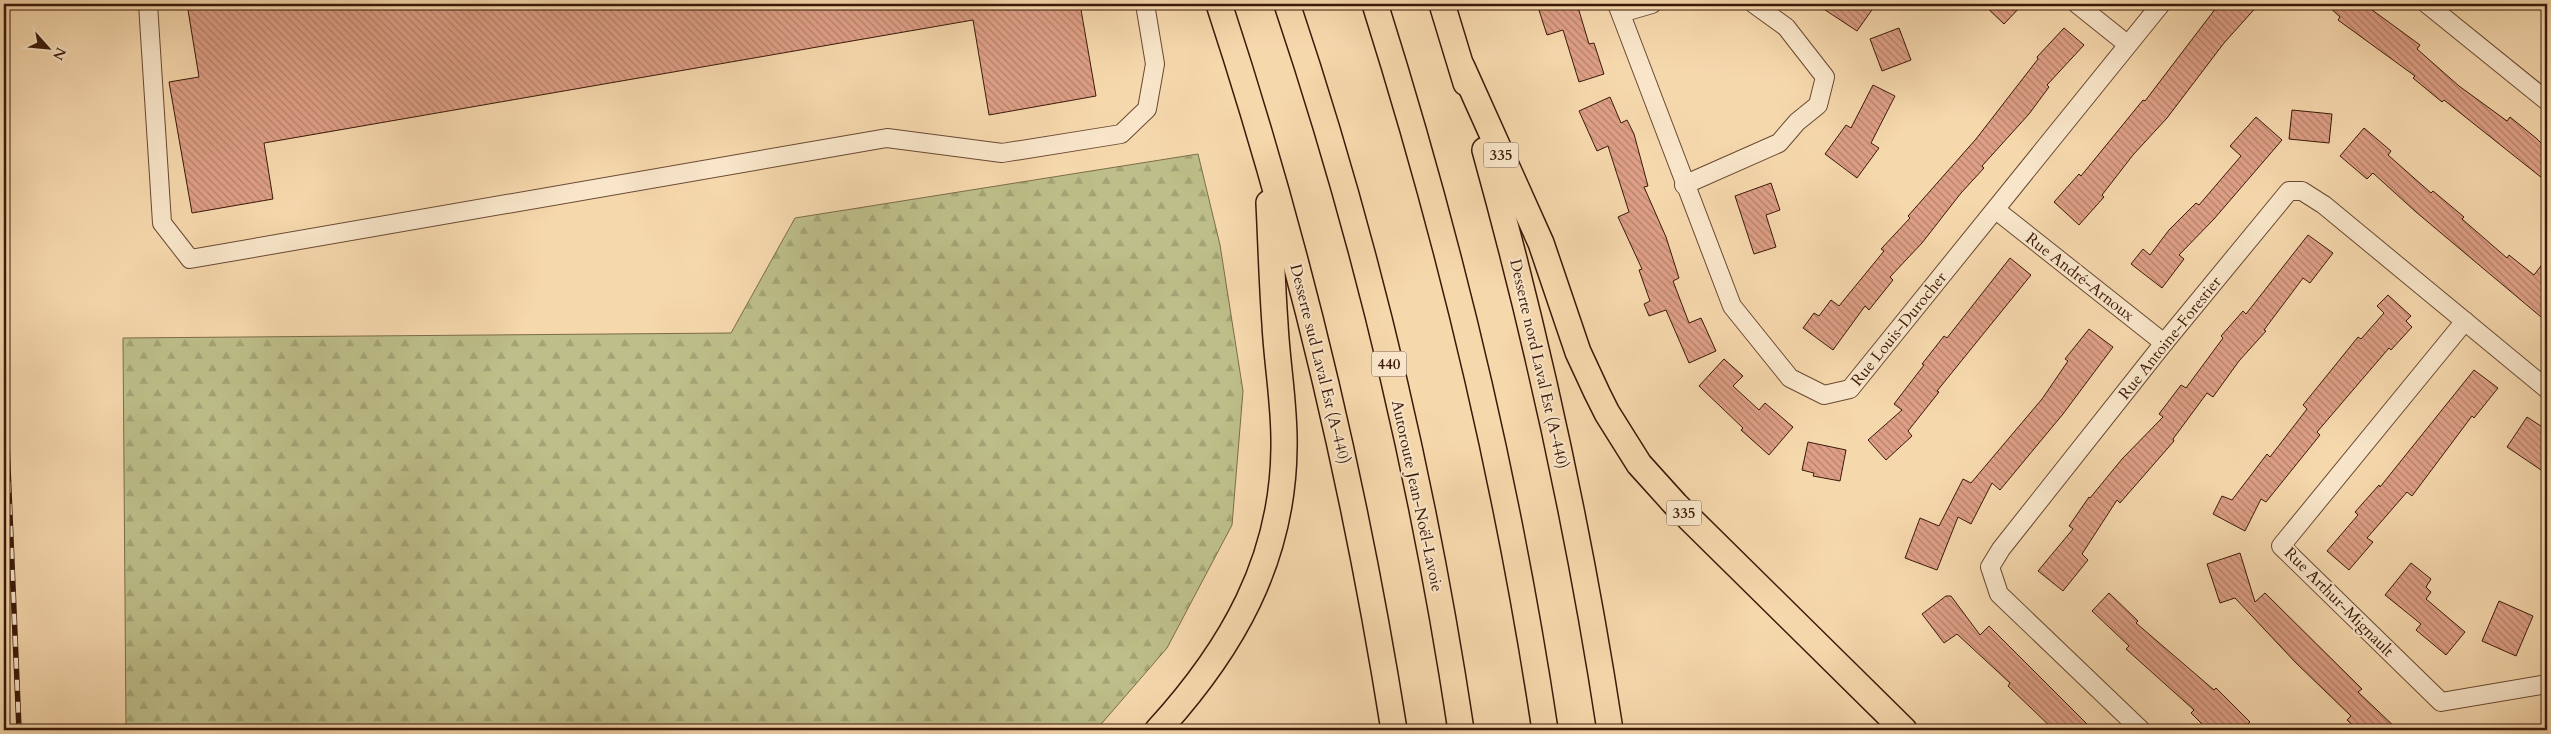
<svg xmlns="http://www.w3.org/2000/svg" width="2551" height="734" font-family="Cardo,serif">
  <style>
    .forest { fill: url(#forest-firs); stroke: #7c6c49 }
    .building { fill: url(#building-back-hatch); stroke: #3b1909 }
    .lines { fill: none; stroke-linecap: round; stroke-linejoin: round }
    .minor-casing { stroke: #6a4932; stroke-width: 20 }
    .highway-casing { stroke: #3b1909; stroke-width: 28 }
    .minor { stroke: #f9e6ca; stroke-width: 18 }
    .highway { stroke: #f6d8ad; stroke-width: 25 }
    .rail-casing { stroke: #3b1909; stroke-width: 5.5 }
    .rail { stroke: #f9e6ca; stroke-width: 4; stroke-dasharray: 11; stroke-linecap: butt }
    .labels { text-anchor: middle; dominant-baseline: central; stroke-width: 4; stroke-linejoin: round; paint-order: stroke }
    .shield { fill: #f9e6ca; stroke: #745643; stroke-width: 1 }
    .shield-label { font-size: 15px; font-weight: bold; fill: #3b1909 }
    .street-label { font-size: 16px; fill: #3b1909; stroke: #f9e6ca }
  </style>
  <defs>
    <pattern id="forest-firs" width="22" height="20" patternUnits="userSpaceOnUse" patternTransform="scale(1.25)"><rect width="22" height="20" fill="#bdbe89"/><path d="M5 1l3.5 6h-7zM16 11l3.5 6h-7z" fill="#a3a375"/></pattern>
    <pattern id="building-back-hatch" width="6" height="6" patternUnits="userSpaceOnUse" patternTransform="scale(1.25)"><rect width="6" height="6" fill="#de9f86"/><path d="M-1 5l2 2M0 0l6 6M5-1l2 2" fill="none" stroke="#b5816c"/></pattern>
  </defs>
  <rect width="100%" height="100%" fill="#f6d8ad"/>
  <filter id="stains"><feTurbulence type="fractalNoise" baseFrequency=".004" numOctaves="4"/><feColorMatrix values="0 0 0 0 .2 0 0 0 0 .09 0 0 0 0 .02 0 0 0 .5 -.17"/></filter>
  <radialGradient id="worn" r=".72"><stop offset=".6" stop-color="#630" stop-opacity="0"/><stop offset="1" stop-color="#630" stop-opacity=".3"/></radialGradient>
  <!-- forest -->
  <path class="forest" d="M 1198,154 L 1220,245 L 1243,391 L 1232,525 L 1167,648 L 1096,730 L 126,730 L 123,338 L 731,333 L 795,218 Z"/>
  <!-- building -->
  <g class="building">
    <path d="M 187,4 L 1080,4 L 1096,96 L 989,115 L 973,20 L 264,143 L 273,199 L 192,213 L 169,82 L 199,77 Z"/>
    <path d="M 1537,4 L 1577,4 L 1589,44 L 1594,43 L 1604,74 L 1579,82 L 1563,30 L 1547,35 Z"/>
    <path d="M 1816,4 L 1876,4 L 1857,31 Z"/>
    <path d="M 1983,4 L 2023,4 L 2004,24 Z"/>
    <path d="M 2219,4 L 2259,4 L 2224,43 L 2167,118 L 2133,155 L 2102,195 L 2104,197 L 2079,225 L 2054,202 L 2079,174 L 2081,176 L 2143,100 L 2145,101 Z"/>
    <path d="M 2326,4 L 2364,4 L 2420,45 L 2417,49 L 2459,86 L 2507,121 L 2510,117 L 2536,138 L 2547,149 L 2547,182 L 2444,100 L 2442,102 L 2413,78 L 2415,76 L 2338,20 L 2340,17 Z"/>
    <path d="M 1899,28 L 1911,60 L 1882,71 L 1870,39 Z"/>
    <path d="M 2064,28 L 2084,45 L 2047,85 L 2049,87 L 2029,114 L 1982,166 L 1984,168 L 1961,193 L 1922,243 L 1890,277 L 1893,280 L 1869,310 L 1865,306 L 1833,350 L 1803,328 L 1814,313 L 1819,316 L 1831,300 L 1839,306 L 1884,251 L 1881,249 L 1910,218 L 1908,216 L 1976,139 L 2038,59 L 2037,57 Z"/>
    <path d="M 1873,85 L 1895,96 L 1871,143 L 1879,148 L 1857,178 L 1825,154 L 1846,125 L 1851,128 Z"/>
    <path d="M 1610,97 L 1621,123 L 1627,120 L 1634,134 L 1648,186 L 1644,187 L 1666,237 L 1679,278 L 1673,281 L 1689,323 L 1701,318 L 1716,351 L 1689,363 L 1666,310 L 1649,316 L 1644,304 L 1650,301 L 1639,270 L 1642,269 L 1618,217 L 1629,212 L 1608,146 L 1597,151 L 1579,111 Z"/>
    <path d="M 2292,110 L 2332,114 L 2329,143 L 2289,139 Z"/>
    <path d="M 2256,117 L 2282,140 L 2214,219 L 2179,255 L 2184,259 L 2162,288 L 2131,264 L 2143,249 L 2150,255 L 2169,230 L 2196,203 L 2199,205 L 2241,156 L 2230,146 Z"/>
    <path d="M 2364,128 L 2391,151 L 2388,155 L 2431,193 L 2433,191 L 2464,217 L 2462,219 L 2507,258 L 2509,255 L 2534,275 L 2547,258 L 2547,322 L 2416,212 L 2373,173 L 2367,179 L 2340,156 Z"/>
    <path d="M 1771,183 L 1780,210 L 1766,215 L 1776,247 L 1754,254 L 1735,196 Z"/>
    <path d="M 2308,235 L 2333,253 L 2310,283 L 2303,278 L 2264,330 L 2266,331 L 2239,361 L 2213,397 L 2207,393 L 2173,439 L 2174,441 L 2120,503 L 2117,500 L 2082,554 L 2088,560 L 2063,591 L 2038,571 L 2073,529 L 2069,526 L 2089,497 L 2090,498 L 2122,459 L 2163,417 L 2159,414 L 2181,385 L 2186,388 L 2223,338 L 2221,336 L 2243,311 L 2246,314 Z"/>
    <path d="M 2010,258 L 2031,275 L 1937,391 L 1939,392 L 1908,431 L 1912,436 L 1886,460 L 1868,440 L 1902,410 L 1894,404 L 1924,365 L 1922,364 L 1944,336 L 1947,338 Z"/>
    <path d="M 2388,295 L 2411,316 L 2406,321 L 2412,327 L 2391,350 L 2389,348 L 2317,432 L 2320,435 L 2266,502 L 2261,499 L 2245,531 L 2213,514 L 2222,496 L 2232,500 L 2267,454 L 2270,457 L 2307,409 L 2303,405 L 2358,337 L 2361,339 L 2384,313 L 2377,306 Z"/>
    <path d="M 2089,329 L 2113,347 L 2063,414 L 2000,490 L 1992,483 L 1971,524 L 1958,517 L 1937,570 L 1905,558 L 1920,518 L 1939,526 L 1963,479 L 1971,483 L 2042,399 L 2068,361 L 2065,359 Z"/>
    <path d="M 1724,359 L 1743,376 L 1733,386 L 1759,410 L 1765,403 L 1793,427 L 1769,455 L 1741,430 L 1743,428 L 1699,386 Z"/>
    <path d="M 2474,370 L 2498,388 L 2474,418 L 2472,416 L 2412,496 L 2407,492 L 2367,538 L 2373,542 L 2349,570 L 2327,551 L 2358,515 L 2355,512 L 2379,485 L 2380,487 Z"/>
    <path d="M 2527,417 L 2547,430 L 2547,474 L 2507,447 Z"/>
    <path d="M 1808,442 L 1846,450 L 1840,481 L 1813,476 L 1814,473 L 1802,470 Z"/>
    <path d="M 2240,553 L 2255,602 L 2265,593 L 2362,689 L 2358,692 L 2398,730 L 2358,730 L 2347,720 L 2351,716 L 2296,663 L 2235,598 L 2220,603 L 2207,564 Z"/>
    <path d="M 2411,563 L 2431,579 L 2426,587 L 2431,592 L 2426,599 L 2465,632 L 2446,655 L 2416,630 L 2421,624 L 2385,595 Z"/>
    <path d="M 2109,593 L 2138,621 L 2136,623 L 2214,690 L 2216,688 L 2250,722 L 2241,730 L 2218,730 L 2212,724 L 2207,729 L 2191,713 L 2194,710 L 2126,649 L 2129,646 L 2092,611 Z"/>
    <path d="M 1946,596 L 1951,596 L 1980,635 L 1989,626 L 2093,730 L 2054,730 L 2008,686 L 2010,683 L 1957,634 L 1944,643 L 1922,614 Z"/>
    <path d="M 2499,601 L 2533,616 L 2516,656 L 2482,641 Z"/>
  </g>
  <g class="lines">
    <!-- minor casing -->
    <g class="minor-casing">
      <g id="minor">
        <path d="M 148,4 L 162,223 L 190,259 L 887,138 L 1002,153 L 1121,134 L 1147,109 L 1155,64 L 1145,4"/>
        <path d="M 1617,4 L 1732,306 L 1790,378 L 1824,395 L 1850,389 L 2161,4"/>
        <path d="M 2077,4 L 2127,44"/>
        <path d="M 2427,4 L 2547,101"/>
        <path d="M 1621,13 L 1652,4"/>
        <path d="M 1684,185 L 1779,143 L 1797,122 L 1818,105 L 1825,77 L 1786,27 L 1754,4"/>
        <path d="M 1996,210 L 2164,343"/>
        <path d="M 2465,321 L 2281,546 L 2441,702 L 2547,684"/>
        <path d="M 2141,730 L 1999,594 L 1990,567 L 2001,549 L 2164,343 L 2289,191 L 2302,191 L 2324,205 L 2547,389"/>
      </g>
    </g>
    <!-- highway casing -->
    <g class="highway-casing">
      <g id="highway">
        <path d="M 1219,4 C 1297,241 1355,484 1394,730"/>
        <path d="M 1287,4 C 1366,239 1424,485 1461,730"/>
        <path d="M 1375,4 C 1450,241 1508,484 1545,730"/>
        <path d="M 1442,4 L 1466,83"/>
        <path d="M 1462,67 L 1541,243 L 1578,352 L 1597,393 L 1607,413 L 1639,464 L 1676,505 L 1904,730"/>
        <path d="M 1485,150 C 1538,341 1580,534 1610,730"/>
        <path d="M 1158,730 C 1232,649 1283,560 1284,448 C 1285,406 1277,365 1275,324 C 1272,283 1271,243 1269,203"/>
      </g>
    </g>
    <!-- minor -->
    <use href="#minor" class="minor"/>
    <!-- highway -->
    <use href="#highway" class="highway"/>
    <!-- rail casing -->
    <g class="rail-casing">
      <path id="rail" d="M 4,372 L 19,730"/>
    </g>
    <!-- rail -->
    <use href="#rail" class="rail"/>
  </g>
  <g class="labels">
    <!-- shield labels -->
    <g class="shield">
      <rect x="1483.5" y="142.5" width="35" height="25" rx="4"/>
      <rect x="1371.5" y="351.5" width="35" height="25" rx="4"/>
      <rect x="1666.5" y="500.5" width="35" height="25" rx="4"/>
    </g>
    <g class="shield-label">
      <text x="1501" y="155">335</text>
      <text x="1389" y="364">440</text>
      <text x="1684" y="513">335</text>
    </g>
    <!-- street labels -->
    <g class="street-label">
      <text transform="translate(2080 277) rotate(38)">Rue André-Arnoux</text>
      <text transform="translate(1899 329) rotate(-51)">Rue Louis-Durocher</text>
      <text transform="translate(2170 338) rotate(-51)">Rue Antoine-Forestier</text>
      <text transform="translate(1320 364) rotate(76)">Desserte sud Laval Est (A-440)</text>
      <text transform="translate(1539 364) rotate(77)">Desserte nord Laval Est (A-440)</text>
      <text transform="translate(1417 496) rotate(78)">Autoroute Jean-Noël-Lavoie</text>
      <text transform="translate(2339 602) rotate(45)">Rue Arthur-Mignault</text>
    </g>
  </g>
  <!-- margin -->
  <rect width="2551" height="734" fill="none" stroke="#f6d8ad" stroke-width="20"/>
  <rect x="5" y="5" width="2541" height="724" fill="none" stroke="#3b1909" stroke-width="2.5"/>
  <rect x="10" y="10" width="2531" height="714" fill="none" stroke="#3b1909"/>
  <!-- north arrow -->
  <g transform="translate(48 48) rotate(117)" stroke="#f9e6ca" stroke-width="4" paint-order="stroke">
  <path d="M0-4L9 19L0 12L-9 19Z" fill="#3b1909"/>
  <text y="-8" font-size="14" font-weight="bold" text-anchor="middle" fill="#3b1909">N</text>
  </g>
  <rect width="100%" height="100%" filter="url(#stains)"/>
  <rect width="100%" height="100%" fill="url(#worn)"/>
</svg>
